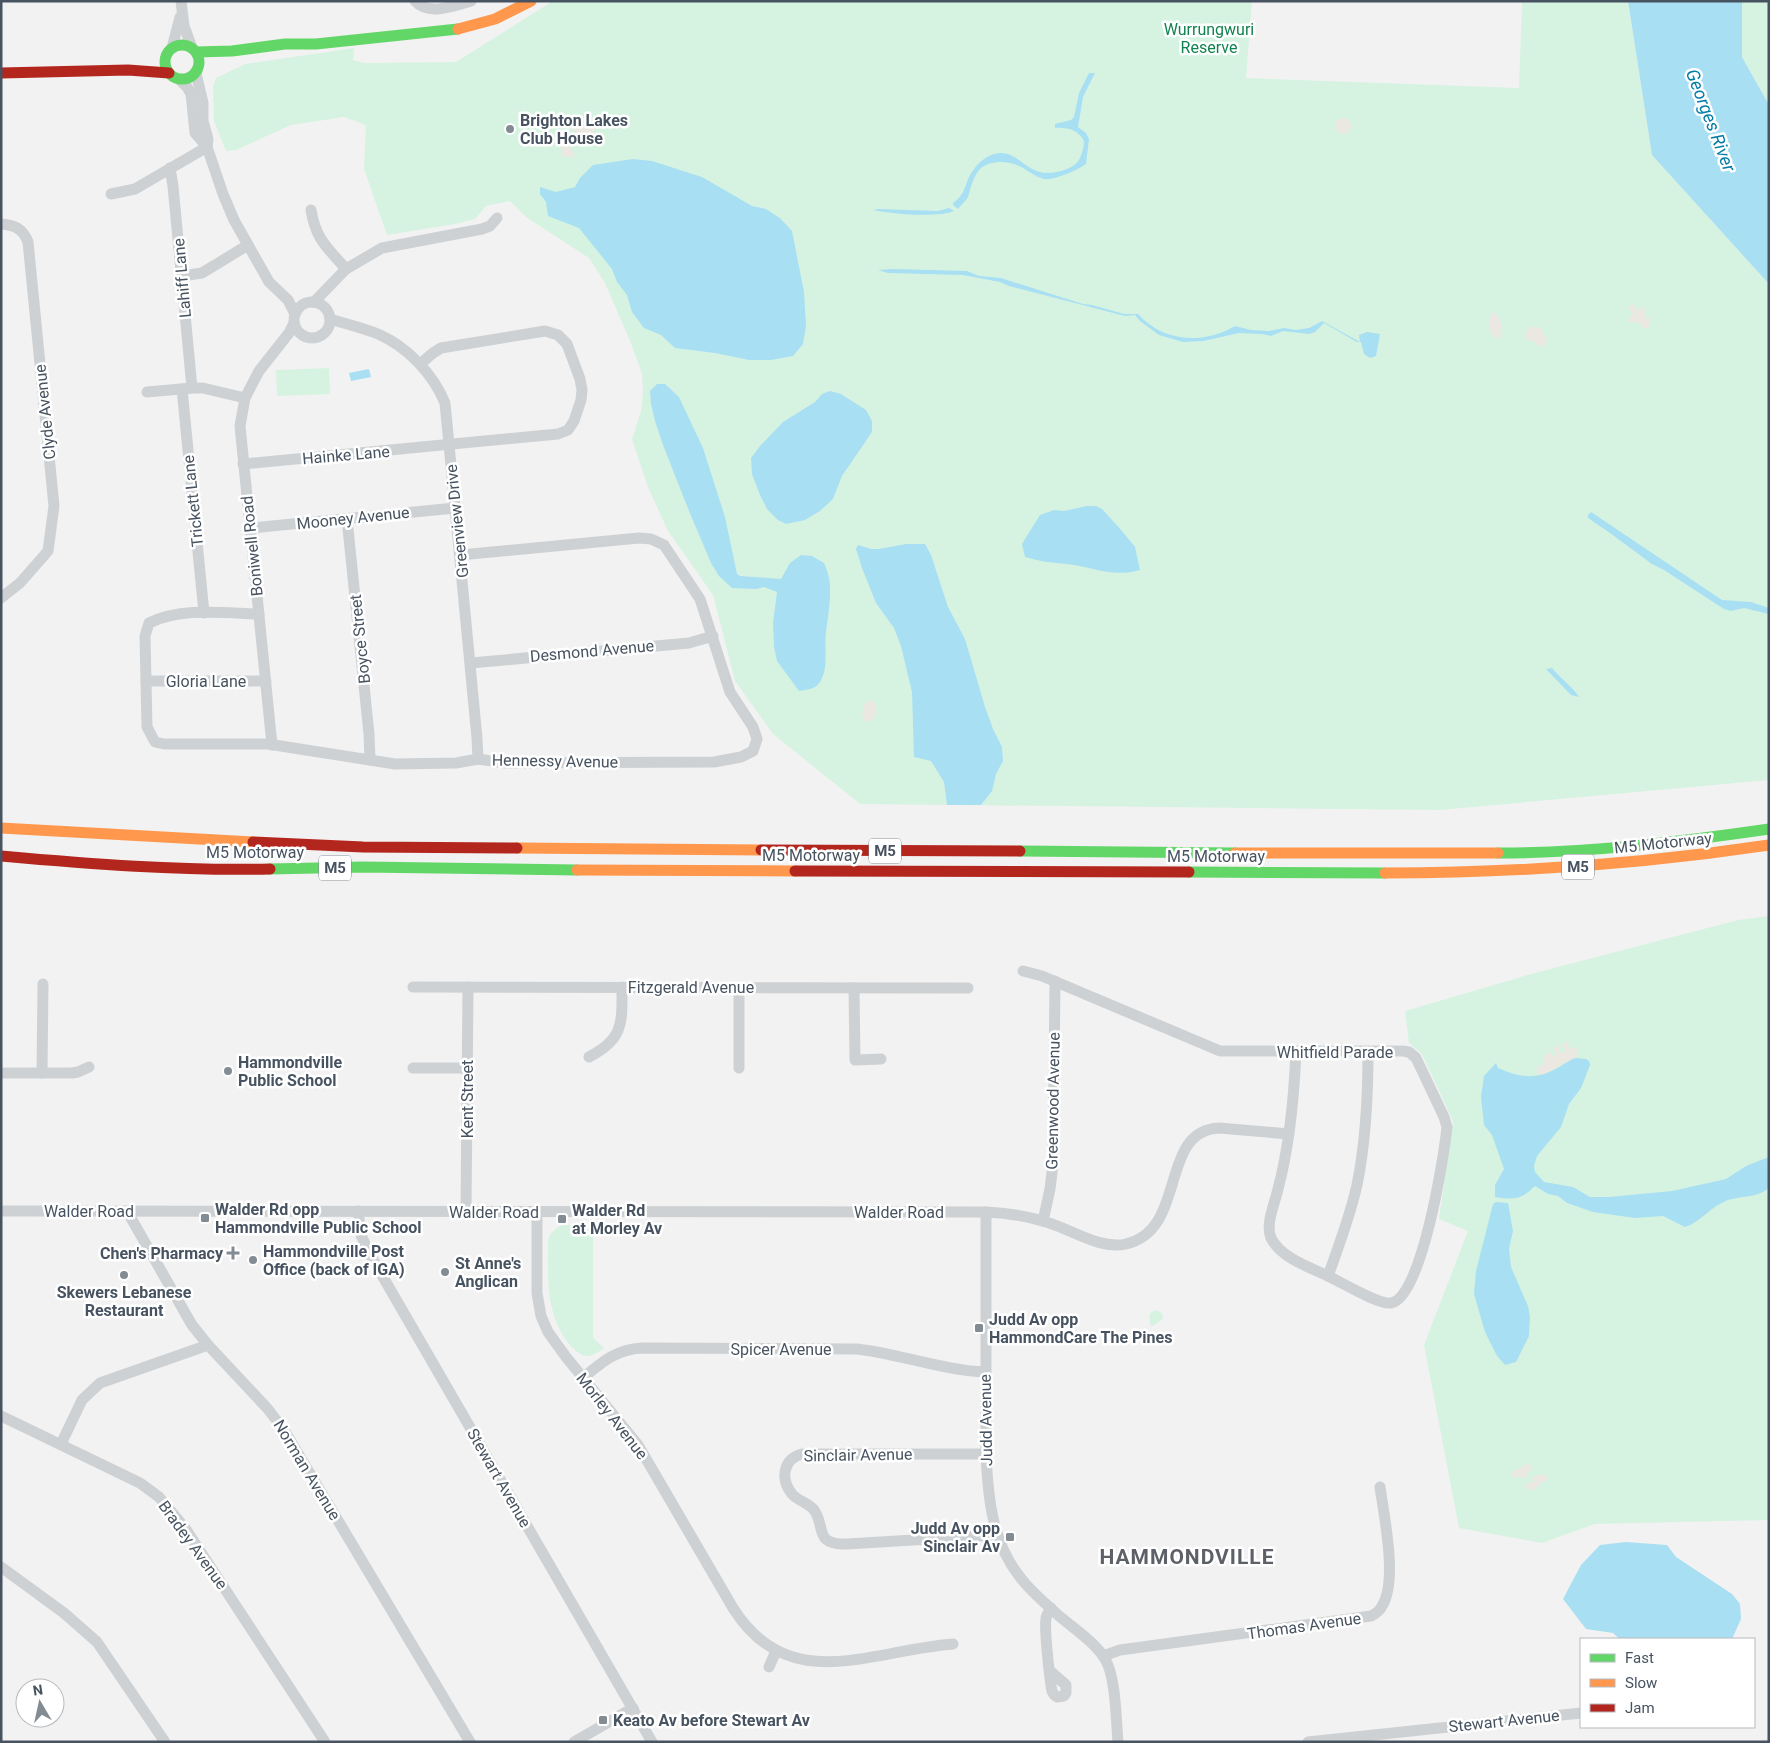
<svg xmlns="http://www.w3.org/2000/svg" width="1770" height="1743" font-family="Roboto,sans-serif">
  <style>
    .green { fill: #d6f3e2 }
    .sand { fill: #eae8e1 }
    .water { fill: #a8dff3 }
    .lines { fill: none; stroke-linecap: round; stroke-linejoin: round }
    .street { stroke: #ced1d3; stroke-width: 11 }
    .fast { stroke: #63d668; stroke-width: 11 }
    .slow { stroke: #ff974d; stroke-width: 11 }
    .jam { stroke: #b3261e; stroke-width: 11 }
    .poi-dot { fill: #838b93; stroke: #fff; stroke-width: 2 }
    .labels { text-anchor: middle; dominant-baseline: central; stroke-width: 5; stroke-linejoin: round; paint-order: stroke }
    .shield { fill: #fff; stroke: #7e8790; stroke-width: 1 }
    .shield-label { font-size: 15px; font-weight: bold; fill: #475360 }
    .park-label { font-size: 16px; fill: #118350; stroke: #fff }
    .poi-label { font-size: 16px; font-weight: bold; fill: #475360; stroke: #fff; text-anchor: start }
    .street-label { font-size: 16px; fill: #475360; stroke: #fff }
    .water-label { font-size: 18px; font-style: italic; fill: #047da8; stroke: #fff }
    .district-label { font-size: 21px; font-weight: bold; letter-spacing: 1px; fill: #5d6167; stroke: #fff }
  </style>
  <rect width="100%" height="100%" fill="#f3f2f2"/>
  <!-- green -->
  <g class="green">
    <path d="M 553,1 L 1252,1 L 1246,78 L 1519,88 L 1522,1 L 1628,1 L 1652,155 L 1769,284 L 1769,780 L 1440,810 L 860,804 L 773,734 L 735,681 L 713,595 L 668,531 L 648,487 L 632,439 L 641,411 L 643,391 L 642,374 L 630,341 L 605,283 L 589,258 L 526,217 L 510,201 L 486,206 L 475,219 L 455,224 L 387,235 L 364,169 L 366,125 L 344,117 L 291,125 L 236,150 L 226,151 L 214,121 L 213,87 L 216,78 L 245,64 L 354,48 L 353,60 L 364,63 L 456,62 Z"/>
    <path d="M 1742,1 L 1769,1 L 1769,105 L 1742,57 Z"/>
    <path d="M 329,368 L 330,394 L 277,396 L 276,370 Z"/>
    <path d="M 1769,916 L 1769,1520 L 1595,1524 L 1542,1543 L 1459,1528 L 1424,1345 L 1468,1231 L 1439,1219 L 1453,1121 L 1422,1054 L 1409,1043 L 1405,1011 L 1531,974 L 1738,920 Z"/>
    <path d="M 562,1225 L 593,1225 L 593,1338 L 604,1348 C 589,1359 584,1359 571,1346 C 545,1316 548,1279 548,1242 C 550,1232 554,1230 562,1225 Z"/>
    <path d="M 1156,1310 L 1162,1313 L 1163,1319 L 1151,1327 L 1149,1316 L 1151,1312 Z"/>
  </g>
  <!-- sand -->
  <g class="sand">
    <path d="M 593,117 L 600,128 L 596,129 L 591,135 C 584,135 575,134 571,128 L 575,124 L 584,124 L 586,127 L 588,128 L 589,125 L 585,119 Z"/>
    <circle cx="1343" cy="126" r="8"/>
    <path d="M 562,135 L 567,141 L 568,146 C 572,149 575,153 573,158 L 568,156 L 563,157 L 561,152 L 562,147 L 554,144 L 556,138 Z"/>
    <path d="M 1632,304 L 1637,308 L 1638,311 L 1645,307 L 1645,318 L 1649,318 L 1650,322 L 1648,328 L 1644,328 L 1637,322 L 1629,322 L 1628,320 L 1633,314 L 1629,309 L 1630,306 Z"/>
    <path d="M 1493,312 C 1502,317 1504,331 1499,339 C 1487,336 1486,319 1493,312 Z"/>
    <path d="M 1531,326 L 1541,328 L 1547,340 L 1546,345 L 1539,347 L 1534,341 L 1528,341 C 1524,335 1526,330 1531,326 Z"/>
    <path d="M 868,701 L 873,701 C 877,706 877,714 873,720 L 864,721 C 861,714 862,706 868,701 Z"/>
    <path d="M 1566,1042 L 1569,1042 L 1568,1046 L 1570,1049 L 1574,1047 L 1578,1049 L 1576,1058 C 1563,1062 1552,1073 1537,1076 L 1537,1066 L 1545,1064 L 1543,1061 L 1546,1053 L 1550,1052 L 1552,1056 L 1554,1056 L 1556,1053 L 1553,1047 L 1558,1045 L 1560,1052 L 1564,1053 L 1565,1050 L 1562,1045 Z"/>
    <path d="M 1531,1464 L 1532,1469 L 1528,1472 L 1528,1476 L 1522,1479 L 1521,1476 L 1513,1478 L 1511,1473 L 1517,1469 L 1520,1470 L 1521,1466 Z"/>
    <path d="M 1544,1474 L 1547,1476 L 1548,1480 L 1542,1482 L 1534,1490 L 1529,1490 L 1525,1487 L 1527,1483 L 1534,1482 L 1532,1479 L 1534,1476 Z"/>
  </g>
  <!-- water -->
  <g class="water">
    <path d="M 1628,1 L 1742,1 L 1742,57 L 1769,105 L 1769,284 L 1652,155 Z"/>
    <path d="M 1089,73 L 1095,73 L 1083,97 L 1078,127 L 1086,133 L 1089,139 L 1086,164 C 1078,170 1053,181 1044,179 C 1036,177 1030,172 1023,168 C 1011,161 992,159 980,169 C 973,177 971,187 968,197 C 966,201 961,205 958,209 L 953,205 L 953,203 C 956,201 959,198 961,195 C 964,192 964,188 966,185 C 969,174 977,163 987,157 C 1011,144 1021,167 1040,172 C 1051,175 1073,170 1079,160 C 1082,154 1084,146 1084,141 C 1078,130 1068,127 1055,128 L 1055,124 L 1071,120 L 1074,117 L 1079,93 Z"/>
    <path d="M 633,159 L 652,161 L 702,177 L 752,206 L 766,209 L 780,218 L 792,231 L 804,292 L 806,326 L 803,344 L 793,356 L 771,360 L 749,360 L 715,353 L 675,348 L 661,335 L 644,328 L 632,312 L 627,295 L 617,282 L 612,269 L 579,228 L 548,216 L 546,202 L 540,194 L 540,187 L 556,192 L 575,187 L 580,178 L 593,165 Z"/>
    <path d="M 949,208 L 954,211 C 937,218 892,214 873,210 L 878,209 L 938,211 Z"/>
    <path d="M 893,269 L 967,271 L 979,276 L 1001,278 L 1083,304 L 1092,305 L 1124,314 L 1138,314 C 1163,342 1203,345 1235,326 L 1251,330 L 1269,331 L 1284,328 L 1296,330 L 1309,328 L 1322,321 L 1360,342 L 1359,335 L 1367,332 L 1380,334 L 1376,356 L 1370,358 L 1364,354 L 1361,342 L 1357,342 L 1324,323 L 1315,332 L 1309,334 L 1283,331 L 1271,336 L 1262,334 L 1239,333 L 1203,341 L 1183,342 L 1159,335 L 1140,321 L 1135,315 L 1125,316 L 1009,286 L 1000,282 L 963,275 L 888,273 L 878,270 Z"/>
    <path d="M 369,369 L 371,377 L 351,381 L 349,373 Z"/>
    <path d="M 657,384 L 665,384 L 679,397 L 703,448 L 725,517 L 737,574 L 740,576 L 781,579 L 790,563 L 801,555 L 812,556 L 824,563 C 826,568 828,573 829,578 C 832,595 828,616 826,632 C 824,648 829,668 820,682 C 816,689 806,690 799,691 L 777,661 L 774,647 L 773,623 L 777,592 L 764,587 L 756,589 L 732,588 L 719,576 L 711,563 L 689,511 L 663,445 L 655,421 L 651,404 L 650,391 Z"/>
    <path d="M 830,391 L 841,394 L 866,410 L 872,421 L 872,432 L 842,476 L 833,499 L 820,511 L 805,520 L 786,524 L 778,520 L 767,509 L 760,495 L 752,474 L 751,458 L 760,446 L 783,422 L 815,402 L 822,394 Z"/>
    <path d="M 1087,506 L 1096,506 L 1102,509 L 1122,531 L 1135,547 L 1140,570 C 1113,578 1093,567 1067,564 C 1052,563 1039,561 1025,557 L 1022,544 L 1040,515 L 1054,510 L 1064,511 Z"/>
    <path d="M 1591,512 L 1722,600 L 1751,602 L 1769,608 L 1769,614 L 1744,608 L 1731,611 L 1724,609 L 1664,570 L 1652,564 L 1610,533 L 1588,518 L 1588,515 Z"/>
    <path d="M 906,544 L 925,544 L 931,555 L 948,607 L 965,639 L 985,707 L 993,729 L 1002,747 L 1003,761 L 996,774 L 992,791 L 981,805 L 947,805 L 944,782 L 931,761 L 914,757 L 912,692 L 901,646 L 894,628 L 876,603 L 862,568 L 856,549 L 858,545 L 871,549 L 879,549 Z"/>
    <path d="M 1552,668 C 1560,678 1572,686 1579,697 L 1571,695 L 1546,669 Z"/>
    <path d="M 1576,1058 L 1586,1059 L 1589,1061 L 1590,1065 L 1581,1088 L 1569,1104 L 1561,1127 L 1537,1156 L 1534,1166 L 1535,1172 L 1544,1182 L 1573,1187 L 1590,1197 L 1609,1197 L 1672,1191 L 1726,1179 L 1746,1166 L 1769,1157 L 1769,1188 C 1757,1198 1741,1196 1728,1200 C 1711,1206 1701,1222 1685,1227 L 1663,1216 L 1635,1218 L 1593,1212 L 1567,1203 L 1558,1196 L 1548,1194 L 1535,1186 C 1521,1200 1514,1200 1495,1197 L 1495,1185 L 1504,1169 L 1492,1135 L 1484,1125 L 1481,1097 L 1484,1076 L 1496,1063 L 1498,1068 C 1520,1078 1538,1080 1559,1067 C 1565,1064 1569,1060 1576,1058 Z"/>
    <path d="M 1496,1202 L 1508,1203 L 1513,1231 L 1509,1249 L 1511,1267 L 1528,1306 L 1530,1317 L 1529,1336 L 1516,1362 L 1505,1365 L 1497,1356 L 1485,1332 L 1474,1294 L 1476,1271 L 1493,1204 Z"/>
    <path d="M 1626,1542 L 1667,1545 L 1676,1557 L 1732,1594 L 1740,1604 L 1741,1619 L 1732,1639 L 1620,1639 L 1613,1633 L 1586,1629 L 1563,1599 L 1581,1565 L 1600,1545 Z"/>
  </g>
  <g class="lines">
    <!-- street -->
    <g class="street">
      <path d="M 181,1 L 184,26 L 192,48"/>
      <path d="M 415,1 C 428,16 455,6 471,1"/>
      <path d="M 172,48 L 180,17"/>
      <path d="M 196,73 L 203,103 L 203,121 L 208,139 L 207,147"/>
      <path d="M 179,79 L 187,87 L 191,94 L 195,133 L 207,147 L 223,194 L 234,220 L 269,282 L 288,300 L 295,314"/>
      <path d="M 170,168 L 173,186 L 192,388"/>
      <path d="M 111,194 L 135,189 L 207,147"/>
      <path d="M 311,210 C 316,240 327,247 346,269"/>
      <path d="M 1,224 C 15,225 23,229 28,242 L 54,506 L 48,551 L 20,583 L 1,598"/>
      <path d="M 182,276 L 202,273 L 248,245"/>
      <path d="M 314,302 L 346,269 L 382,248 L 482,229 L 490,226 L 497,218"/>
      <circle cx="312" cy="320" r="18"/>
      <path d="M 330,319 C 346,324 363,328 378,334 C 408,347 433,374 445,403 L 477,738 L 478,759"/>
      <path d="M 182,389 L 204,613"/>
      <path d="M 147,392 L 192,388 L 203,388 L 245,398"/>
      <path d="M 243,464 L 558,434 L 568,430 L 574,421 L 581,400 L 582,390 L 580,379 L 567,344 L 558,335 L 545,331 L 441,348 L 433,353 L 420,364"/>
      <path d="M 347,519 L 369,734 L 370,760"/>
      <path d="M 251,528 L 455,508"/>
      <path d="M 259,614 C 224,613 181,607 149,623 L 145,636 L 147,727 L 155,742 L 164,744 L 268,744 L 395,764 L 456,763 L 478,759 L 505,763 L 714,762 L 741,757 L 753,751 L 757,739 L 753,727 L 730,692 L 700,599 L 664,545 L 651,539 L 639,538 L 460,555"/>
      <path d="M 471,663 L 689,643 L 713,636"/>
      <path d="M 146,681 L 266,681"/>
      <path d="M 272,745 L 240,426 L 245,398 L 259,371 L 289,333 L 294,323"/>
      <path d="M 1023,971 L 1042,976 L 1220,1051 L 1403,1051 L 1409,1052 L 1416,1058 L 1444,1117 L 1447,1127 C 1444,1156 1422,1298 1391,1303 C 1379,1305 1341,1282 1328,1276"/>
      <path d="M 413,987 L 968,988"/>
      <path d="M 854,988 L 855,1060 L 881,1059"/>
      <path d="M 1296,1052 C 1294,1098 1290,1144 1278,1189 C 1275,1203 1265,1224 1271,1238 C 1281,1258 1309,1267 1328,1276 C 1339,1246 1350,1216 1357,1185 C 1366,1141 1368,1097 1368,1052"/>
      <path d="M 589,1057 C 624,1039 622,1023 622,987"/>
      <path d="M 413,1068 L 467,1068"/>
      <path d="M 739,1068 L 739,988"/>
      <path d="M 1,1073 L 72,1073 L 78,1072 L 89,1067"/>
      <path d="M 42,1073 L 43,984"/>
      <path d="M 1,1211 L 986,1212 C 1006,1213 1027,1216 1046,1222 C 1071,1229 1100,1250 1126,1244 C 1188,1230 1158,1131 1219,1128 L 1289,1134"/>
      <path d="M 127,1211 L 192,1325 L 208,1345 L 267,1408 L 284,1430 L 470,1742"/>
      <path d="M 358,1211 L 361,1235 L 368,1251 L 652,1742"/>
      <path d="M 466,1211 L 468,987"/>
      <path d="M 537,1212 L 537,1293 L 541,1316 L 548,1332 L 566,1357 L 638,1445 L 733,1608 C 789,1697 871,1650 953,1644"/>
      <path d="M 986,1212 L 986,1454 C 988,1498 992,1542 1020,1577 C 1030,1591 1045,1603 1058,1615 C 1072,1627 1096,1643 1105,1659 C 1116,1677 1116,1720 1118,1742"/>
      <path d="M 1043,1221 L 1050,1189 L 1053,1164 L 1055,981"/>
      <path d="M 583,1378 C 602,1362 617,1349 642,1348 L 857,1349 C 900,1354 942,1370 985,1372"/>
      <path d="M 1,1416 L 140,1483 L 159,1497 L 185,1528 L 325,1742"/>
      <path d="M 61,1444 L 82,1400 L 100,1383 L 208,1345"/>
      <path d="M 986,1454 L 802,1454 C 783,1459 780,1479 792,1494 C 798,1501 809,1503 814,1510 C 826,1526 813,1545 847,1544 L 997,1535"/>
      <path d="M 1,1567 L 64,1613 L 97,1642 L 165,1742"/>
      <path d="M 1103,1656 L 1120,1650 L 1371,1616 C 1375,1614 1380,1611 1382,1606 C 1398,1581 1384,1516 1380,1487"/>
      <path d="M 769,1667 L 776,1651"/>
      <path d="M 1050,1671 L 1066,1685 L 1066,1693 L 1064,1696 L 1057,1697 C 1054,1695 1054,1695 1052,1691 C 1050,1682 1044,1628 1046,1619 C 1046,1615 1049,1612 1051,1608"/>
      <path d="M 574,1742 L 633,1708"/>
      <path d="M 1308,1742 L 1581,1713"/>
    </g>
    <!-- fast -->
    <g class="fast">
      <circle cx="182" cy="62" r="17"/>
      <path d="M 196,52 L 232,51 L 285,44 L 316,44 L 458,29"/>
      <path d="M 1020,851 L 1235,853"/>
      <path d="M 1498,853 C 1589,853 1679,842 1769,829"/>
      <path d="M 270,869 L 363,867 L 577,870"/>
      <path d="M 1189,872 L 1385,873"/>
    </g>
    <!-- slow -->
    <g class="slow">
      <path d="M 458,29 L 495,19 L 531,1"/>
      <path d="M 1,828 L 253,842"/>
      <path d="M 517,848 L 761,850"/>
      <path d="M 1235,853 L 1498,853"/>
      <path d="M 577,870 L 795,871"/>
      <path d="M 1385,873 C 1514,873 1642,864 1769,845"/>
    </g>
    <!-- jam -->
    <g class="jam">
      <path d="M 1,73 L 128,70 L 169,73"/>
      <path d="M 253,842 L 363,847 L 517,848"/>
      <path d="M 761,850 L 1020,851"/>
      <path d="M 1,856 C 90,864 180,871 270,869"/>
      <path d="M 795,871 L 1189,872"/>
    </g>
  </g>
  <!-- markers -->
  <g class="poi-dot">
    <circle cx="510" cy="129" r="5"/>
    <circle cx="228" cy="1071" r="5"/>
    <rect x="200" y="1213" width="10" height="10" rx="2.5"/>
    <rect x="557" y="1214" width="10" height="10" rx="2.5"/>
    <path d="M230.5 1245.5h5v5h5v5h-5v5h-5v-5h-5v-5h5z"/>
    <circle cx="253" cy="1260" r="5"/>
    <circle cx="445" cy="1272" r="5"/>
    <circle cx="124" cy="1275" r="5"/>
    <rect x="974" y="1323" width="10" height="10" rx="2.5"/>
    <rect x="1005" y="1532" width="10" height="10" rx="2.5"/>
    <rect x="598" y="1715" width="10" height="10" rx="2.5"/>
  </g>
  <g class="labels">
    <!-- shield labels -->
    <g class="shield">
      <rect x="869" y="838.5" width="32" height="25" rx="4"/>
      <rect x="1562" y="854.5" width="32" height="25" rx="4"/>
      <rect x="319" y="855.5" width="32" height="25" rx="4"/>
    </g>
    <g class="shield-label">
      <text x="885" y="851">M5</text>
      <text x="1578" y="867">M5</text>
      <text x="335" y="868">M5</text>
    </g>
    <!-- park labels -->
    <g class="park-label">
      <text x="1209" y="29">Wurrungwuri<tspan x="1209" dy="18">Reserve</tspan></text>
    </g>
    <!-- poi labels -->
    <g class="poi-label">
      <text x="520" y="120">Brighton Lakes<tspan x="520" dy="18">Club House</tspan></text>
      <text x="238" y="1062">Hammondville<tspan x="238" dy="18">Public School</tspan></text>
      <text x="215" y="1209">Walder Rd opp<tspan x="215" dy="18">Hammondville Public School</tspan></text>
      <text x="572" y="1210">Walder Rd<tspan x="572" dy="18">at Morley Av</tspan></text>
      <text x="263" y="1251">Hammondville Post<tspan x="263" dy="18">Office (back of IGA)</tspan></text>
      <text x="223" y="1253" text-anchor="end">Chen's Pharmacy</text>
      <text x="455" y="1263">St Anne's<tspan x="455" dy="18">Anglican</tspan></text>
      <text x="124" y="1292" text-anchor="middle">Skewers Lebanese<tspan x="124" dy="18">Restaurant</tspan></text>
      <text x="989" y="1319">Judd Av opp<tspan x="989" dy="18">HammondCare The Pines</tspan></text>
      <text x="1000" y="1528" text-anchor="end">Judd Av opp<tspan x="1000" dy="18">Sinclair Av</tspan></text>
      <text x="613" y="1720">Keato Av before Stewart Av</text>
    </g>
    <!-- street labels -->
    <g class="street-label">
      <text transform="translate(182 278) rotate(-95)">Lahiff Lane</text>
      <text transform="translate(45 412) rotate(-96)">Clyde Avenue</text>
      <text transform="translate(346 455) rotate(-5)">Hainke Lane</text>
      <text transform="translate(193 501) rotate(-96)">Trickett Lane</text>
      <text transform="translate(353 518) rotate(-6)">Mooney Avenue</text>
      <text transform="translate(457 521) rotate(-96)">Greenview Drive</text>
      <text transform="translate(252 546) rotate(-96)">Boniwell Road</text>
      <text transform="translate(360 639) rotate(-96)">Boyce Street</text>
      <text transform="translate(592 651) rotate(-5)">Desmond Avenue</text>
      <text x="206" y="681">Gloria Lane</text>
      <text transform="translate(555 761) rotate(1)">Hennessy Avenue</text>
      <text transform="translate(1663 843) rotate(-6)">M5 Motorway</text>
      <text x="255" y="852">M5 Motorway</text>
      <text x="811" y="855">M5 Motorway</text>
      <text x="1216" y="856">M5 Motorway</text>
      <text x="691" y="987">Fitzgerald Avenue</text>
      <text x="1335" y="1052">Whitfield Parade</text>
      <text transform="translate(467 1099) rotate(-90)">Kent Street</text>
      <text transform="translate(1053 1101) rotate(-89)">Greenwood Avenue</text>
      <text x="89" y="1211">Walder Road</text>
      <text x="494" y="1212">Walder Road</text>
      <text x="899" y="1212">Walder Road</text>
      <text x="781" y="1349">Spicer Avenue</text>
      <text transform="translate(612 1416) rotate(52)">Morley Avenue</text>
      <text transform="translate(986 1420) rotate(-91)">Judd Avenue</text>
      <text transform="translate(858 1455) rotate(-1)">Sinclair Avenue</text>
      <text transform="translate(307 1470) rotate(59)">Norman Avenue</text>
      <text transform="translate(499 1478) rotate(60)">Stewart Avenue</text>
      <text transform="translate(193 1545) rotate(54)">Bradey Avenue</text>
      <text transform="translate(1304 1626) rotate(-8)">Thomas Avenue</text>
      <text transform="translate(1504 1721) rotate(-6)">Stewart Avenue</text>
    </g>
    <!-- water labels -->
    <g class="water-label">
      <text transform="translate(1711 120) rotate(69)">Georges River</text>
    </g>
    <!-- district labels -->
    <g class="district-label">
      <text x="1187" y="1557">HAMMONDVILLE</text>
    </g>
  </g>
  <!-- border -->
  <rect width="1770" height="1743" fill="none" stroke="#475360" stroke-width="5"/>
  <!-- legend -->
  <rect x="1580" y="1638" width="175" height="90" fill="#ffffff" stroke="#b5babf"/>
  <rect x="1590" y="1654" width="25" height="8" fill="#63d668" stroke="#b5babf"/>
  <text x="1625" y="1663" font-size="15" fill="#475360">Fast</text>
  <rect x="1590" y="1679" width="25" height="8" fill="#ff974d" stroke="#b5babf"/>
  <text x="1625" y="1688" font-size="15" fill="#475360">Slow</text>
  <rect x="1590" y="1704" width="25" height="8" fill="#b3261e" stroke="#b5babf"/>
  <text x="1625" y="1713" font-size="15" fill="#475360">Jam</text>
  <!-- north arrow -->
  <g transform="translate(40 1703) rotate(351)"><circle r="24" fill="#ffffff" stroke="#b5babf"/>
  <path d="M0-4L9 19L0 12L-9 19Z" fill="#838b93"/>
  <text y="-8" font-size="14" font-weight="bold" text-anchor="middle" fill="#475360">N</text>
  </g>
</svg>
